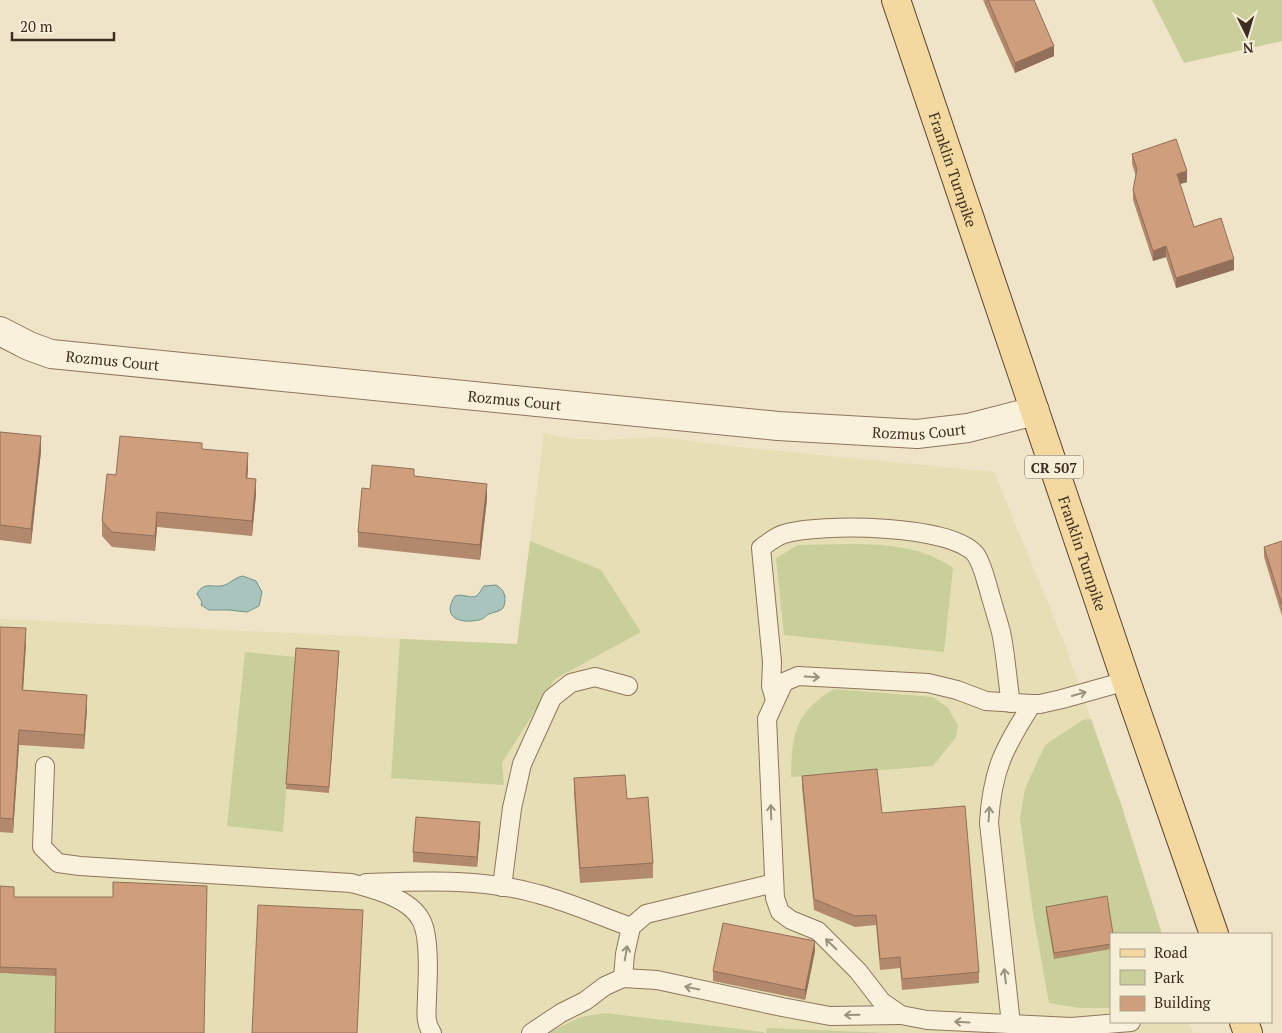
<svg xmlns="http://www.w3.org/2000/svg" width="1282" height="1033" font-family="'PT Serif',serif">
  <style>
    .farmland { fill: #e6deb5 }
    .green { fill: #c9cf9b }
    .water { fill: #a9c4bc; stroke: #6f938a }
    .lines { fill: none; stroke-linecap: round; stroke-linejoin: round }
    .service-casing { stroke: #8d765c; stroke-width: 20 }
    .minor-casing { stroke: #8d765c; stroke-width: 30 }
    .primary-casing { stroke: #5b4430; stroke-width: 30 }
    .service { stroke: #faf1dc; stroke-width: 18 }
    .minor { stroke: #faf1dc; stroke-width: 28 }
    .primary { stroke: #f3d9a0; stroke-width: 28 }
    .wall { fill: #b2896c }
    .shaded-wall { fill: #916f58 }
    .building { fill: #cf9f7d; stroke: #916f58 }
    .oneway { stroke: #9c907e }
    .labels { text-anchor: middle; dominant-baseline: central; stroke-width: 4; stroke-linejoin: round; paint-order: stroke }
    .shield { fill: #f7eed8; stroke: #756857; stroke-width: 1 }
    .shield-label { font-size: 14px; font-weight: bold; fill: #3d2e20 }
    .street-label { font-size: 15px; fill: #3d2e20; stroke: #f7eed8 }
  </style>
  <rect width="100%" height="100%" fill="#f0e4c8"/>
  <!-- farmland -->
  <path class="farmland" d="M 544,433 L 565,438 L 602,440 L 661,437 L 729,446 L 994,472 L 1063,640 L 1122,807 L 1162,934 L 1111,934 L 1111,1022 L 1189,1022 L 1193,1033 L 0,1033 L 0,619 L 517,644 Z"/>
  <!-- green -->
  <g class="green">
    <path d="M 1152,0 L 1282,0 L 1282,41 L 1184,63 Z"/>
    <path d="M 530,541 L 601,570 L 641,632 L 555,679 L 502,763 L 504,785 L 391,778 L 400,639 L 517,644 Z"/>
    <path d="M 798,545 C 849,545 909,537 953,568 L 944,652 L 784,635 L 776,558 Z"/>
    <path d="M 245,652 L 296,657 L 283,832 L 227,826 Z"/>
    <path d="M 834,689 L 933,697 L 948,708 L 958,725 L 956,737 L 933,766 L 791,777 C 792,734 794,713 834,689 Z"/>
    <path d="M 1091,719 L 1122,807 L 1162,934 L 1111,934 L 1111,1008 L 1080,1008 L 1049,1003 L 1033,913 L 1020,818 L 1025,789 L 1045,745 L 1083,720 Z"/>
    <path d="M 56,904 L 55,1033 L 0,1033 L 0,973 L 9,974 Z"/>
    <path d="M 605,1013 L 764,1032 L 764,1033 L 547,1033 L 581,1017 Z"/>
    <path d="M 767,1028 L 889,1033 L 766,1033 Z"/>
  </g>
  <!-- water -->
  <g class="water">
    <path d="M 243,576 L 256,581 L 262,592 L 259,606 L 247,612 L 229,610 L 209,610 L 201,605 L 202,602 L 197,594 C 204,580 214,589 225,585 C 232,582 236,577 243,576 Z"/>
    <path d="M 496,585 C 501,588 504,591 505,597 C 505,600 505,605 503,608 C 500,612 493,612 489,614 C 485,616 484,619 479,620 C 460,624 441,618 455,596 C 462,593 470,599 476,596 C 480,594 481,589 484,586 Z"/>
  </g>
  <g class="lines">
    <!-- service casing -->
    <g class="service-casing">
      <g id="service">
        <path d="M 1126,681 L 1062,699 L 1040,704 L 1032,704 L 986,701 L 957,690 L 928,683 L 798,676 L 784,682 L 767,719 L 775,898 L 780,912 L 791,920 L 818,931 L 858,971 L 882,1002 L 901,1015 L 927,1020 L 1071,1027 L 1131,1022"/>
        <path d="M 775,700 L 771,686 L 772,662 L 761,548 C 768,543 776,536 784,534 C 820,523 952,524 976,555 C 982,564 985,577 988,587 C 992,602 997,617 1001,632 C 1006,655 1007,680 1011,703"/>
        <path d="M 45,766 L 42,847 L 58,863 L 80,866 L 351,883 C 373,889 410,898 421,920 C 430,936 428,977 427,996 C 427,1009 424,1022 432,1033"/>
        <path d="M 366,883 C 423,881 482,878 538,894 C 569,902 600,916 631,927"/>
        <path d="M 502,887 L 512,808 L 522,764 L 552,698 L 571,683 L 595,677 L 628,686"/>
        <path d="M 623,978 L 625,954 L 631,927 L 646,914 L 774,883"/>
        <path d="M 1011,1024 L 989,823 C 992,770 1004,748 1032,704"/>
        <path d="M 531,1033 L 561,1013 L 585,1001 L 605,986 L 623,978 L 657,980 L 782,1007 L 830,1016 L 901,1015"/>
      </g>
    </g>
    <!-- minor casing -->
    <g class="minor-casing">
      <g id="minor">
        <path id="s1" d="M 0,331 L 29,346 L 51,354 L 778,426 L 917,434 L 968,428 L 1035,411"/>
      </g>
    </g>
    <!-- primary casing -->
    <g class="primary-casing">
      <g id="primary">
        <path id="s2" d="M 896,0 L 1126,681 L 1214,934"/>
        <path d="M 1244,1022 L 1248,1033"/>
      </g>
    </g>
    <!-- service -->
    <use href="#service" class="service"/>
    <!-- minor -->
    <use href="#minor" class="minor"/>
    <!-- primary -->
    <use href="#primary" class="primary"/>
  </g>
  <!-- wall -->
  <g class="wall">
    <path d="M 983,0 L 1034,0 L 1054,56 L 1015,73 Z"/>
    <path d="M 1132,154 L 1187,182 L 1180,184 L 1194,227 L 1234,270 L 1176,288 L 1166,257 L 1153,261 L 1133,200 L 1133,190 L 1136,176 L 1132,164 Z"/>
    <path d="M 0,432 L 41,451 L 31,544 L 0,540 Z"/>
    <path d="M 202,449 L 248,468 L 247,479 L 256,494 L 252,536 L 157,527 L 155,551 L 112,547 L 102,536 L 102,521 L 116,475 Z"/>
    <path d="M 414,476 L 487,499 L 480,560 L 358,547 L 358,532 L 370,489 Z"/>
    <path d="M 1282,541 L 1282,616 L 1264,557 L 1264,547 Z"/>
    <path d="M 0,627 L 26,643 L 23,690 L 87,709 L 84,749 L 19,745 L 13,833 L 0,832 Z"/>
    <path d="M 339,656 L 329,793 L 286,789 L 286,784 Z"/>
    <path d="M 802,776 L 979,972 L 979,983 L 902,990 L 900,968 L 880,970 L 876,925 L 855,927 L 814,910 L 802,787 Z"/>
    <path d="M 574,778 L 627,799 L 653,863 L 653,878 L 580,883 L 574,793 Z"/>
    <path d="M 480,832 L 477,867 L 413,862 L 413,852 Z"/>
    <path d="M 0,886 L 14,897 L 113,897 L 207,886 L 56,976 L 0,973 Z"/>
    <path d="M 1046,907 L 1111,934 L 1111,949 L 1054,959 L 1046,912 Z"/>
    <path d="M 815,951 L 805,1000 L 713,981 L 713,971 Z"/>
  </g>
  <!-- shaded-wall -->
  <g class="shaded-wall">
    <path d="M 1054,46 L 1054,56 L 1015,73 L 1015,63 Z"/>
    <path d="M 1187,171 L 1187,182 L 1177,185 L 1177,174 Z"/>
    <path d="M 1166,246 L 1166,257 L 1153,261 L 1153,251 Z"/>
    <path d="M 1234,259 L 1234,270 L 1176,288 L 1176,278 Z"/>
    <path d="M 41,436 L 41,451 L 31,544 L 31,529 Z"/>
    <path d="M 248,453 L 248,468 L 246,494 L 246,478 Z"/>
    <path d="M 256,479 L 256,494 L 252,536 L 252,521 Z"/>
    <path d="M 487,484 L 487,499 L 480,560 L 480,545 Z"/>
    <path d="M 157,512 L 157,527 L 155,551 L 155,536 Z"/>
    <path d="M 26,628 L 26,643 L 22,705 L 22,690 Z"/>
    <path d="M 87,695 L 87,709 L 84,749 L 84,735 Z"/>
    <path d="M 19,730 L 19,745 L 13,833 L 13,819 Z"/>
    <path d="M 480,822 L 480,832 L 477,867 L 477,857 Z"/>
    <path d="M 815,941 L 815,951 L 805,1000 L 805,990 Z"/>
  </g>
  <!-- building -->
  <g class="building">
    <path d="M 988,0 L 1034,0 L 1054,46 L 1015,63 Z"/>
    <path d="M 1176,139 L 1187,171 L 1177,174 L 1194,227 L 1221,218 L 1234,259 L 1176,278 L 1166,246 L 1153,251 L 1133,190 L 1137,169 L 1132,154 Z"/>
    <path d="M 0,432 L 41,436 L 31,529 L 0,525 Z"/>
    <path d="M 120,436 L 202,443 L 202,449 L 248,453 L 246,478 L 256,479 L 252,521 L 157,512 L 155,536 L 112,532 L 102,521 L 107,474 L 116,475 Z"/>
    <path d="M 372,465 L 414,469 L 414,476 L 487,484 L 480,545 L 358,532 L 362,488 L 370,489 Z"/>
    <path d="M 1282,541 L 1282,605 L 1264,547 Z"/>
    <path d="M 0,627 L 26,628 L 22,690 L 87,695 L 84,735 L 19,730 L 13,819 L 0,818 Z"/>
    <path d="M 296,648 L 339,651 L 329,787 L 286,784 Z"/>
    <path d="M 877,769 L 882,813 L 965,806 L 979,972 L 902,979 L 900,957 L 880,959 L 876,915 L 855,916 L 814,899 L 802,776 Z"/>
    <path d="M 625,775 L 627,799 L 648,797 L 653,863 L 580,868 L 574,778 Z"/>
    <path d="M 416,817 L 480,822 L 477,857 L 413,852 Z"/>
    <path d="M 113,882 L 207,886 L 204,1033 L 55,1033 L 56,969 L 0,967 L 0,886 L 14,887 L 14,897 L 113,897 Z"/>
    <path d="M 1107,896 L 1113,934 L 1111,934 L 1111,944 L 1054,953 L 1046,907 Z"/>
    <path d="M 258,905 L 363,910 L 357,1033 L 252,1033 Z"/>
    <path d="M 723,923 L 815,941 L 805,990 L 713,971 Z"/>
  </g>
  <!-- one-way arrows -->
  <defs><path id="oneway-shaft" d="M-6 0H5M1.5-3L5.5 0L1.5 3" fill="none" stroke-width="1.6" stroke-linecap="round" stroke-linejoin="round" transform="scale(1.25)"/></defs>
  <g class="oneway">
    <use href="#oneway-shaft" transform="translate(812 677) rotate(3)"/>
    <use href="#oneway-shaft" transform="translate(1079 694) rotate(-16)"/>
    <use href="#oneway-shaft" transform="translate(771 812) rotate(-92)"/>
    <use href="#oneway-shaft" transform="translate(989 814) rotate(-87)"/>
    <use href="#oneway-shaft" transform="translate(831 944) rotate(-136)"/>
    <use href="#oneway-shaft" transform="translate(626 953) rotate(-80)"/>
    <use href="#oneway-shaft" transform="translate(1005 976) rotate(-97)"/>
    <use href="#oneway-shaft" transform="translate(692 988) rotate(-168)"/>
    <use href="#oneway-shaft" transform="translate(852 1015) rotate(179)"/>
    <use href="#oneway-shaft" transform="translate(962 1022) rotate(-177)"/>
  </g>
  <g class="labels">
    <!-- shield labels -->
    <rect class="shield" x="1025" y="455.5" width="58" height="23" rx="4"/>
    <g class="shield-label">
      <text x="1054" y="467">CR 507</text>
    </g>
    <!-- street labels -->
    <g class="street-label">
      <text stroke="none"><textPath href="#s2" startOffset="179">Franklin Turnpike</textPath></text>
      <text stroke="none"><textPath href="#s1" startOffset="118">Rozmus Court</textPath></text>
      <text stroke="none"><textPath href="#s1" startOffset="522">Rozmus Court</textPath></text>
      <text stroke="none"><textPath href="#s1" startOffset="928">Rozmus Court</textPath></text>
      <text stroke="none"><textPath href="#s2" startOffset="584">Franklin Turnpike</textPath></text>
    </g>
  </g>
  <!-- legend -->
  <rect x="1110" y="933" width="162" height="90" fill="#f7eed8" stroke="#ada18e"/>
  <rect x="1120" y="949" width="25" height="8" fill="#f3d9a0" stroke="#ada18e"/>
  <text x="1154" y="958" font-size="15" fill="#3d2e20">Road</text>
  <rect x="1120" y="970" width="25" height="15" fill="#c9cf9b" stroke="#ada18e"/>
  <text x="1154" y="983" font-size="15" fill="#3d2e20">Park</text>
  <rect x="1120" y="996" width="25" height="15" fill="#cf9f7d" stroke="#ada18e"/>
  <text x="1154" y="1008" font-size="15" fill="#3d2e20">Building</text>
  <!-- north arrow -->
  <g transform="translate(1247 35) rotate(175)" stroke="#f7eed8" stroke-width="4" paint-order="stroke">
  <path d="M0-4L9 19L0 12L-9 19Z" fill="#3d2e20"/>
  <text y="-8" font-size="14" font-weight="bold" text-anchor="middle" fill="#3d2e20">N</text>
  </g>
  <!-- scale -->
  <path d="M12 32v8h102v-8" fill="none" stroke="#3d2e20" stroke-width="2.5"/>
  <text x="20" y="32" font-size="15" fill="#3d2e20" stroke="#f7eed8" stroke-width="4" paint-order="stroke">20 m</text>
</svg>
